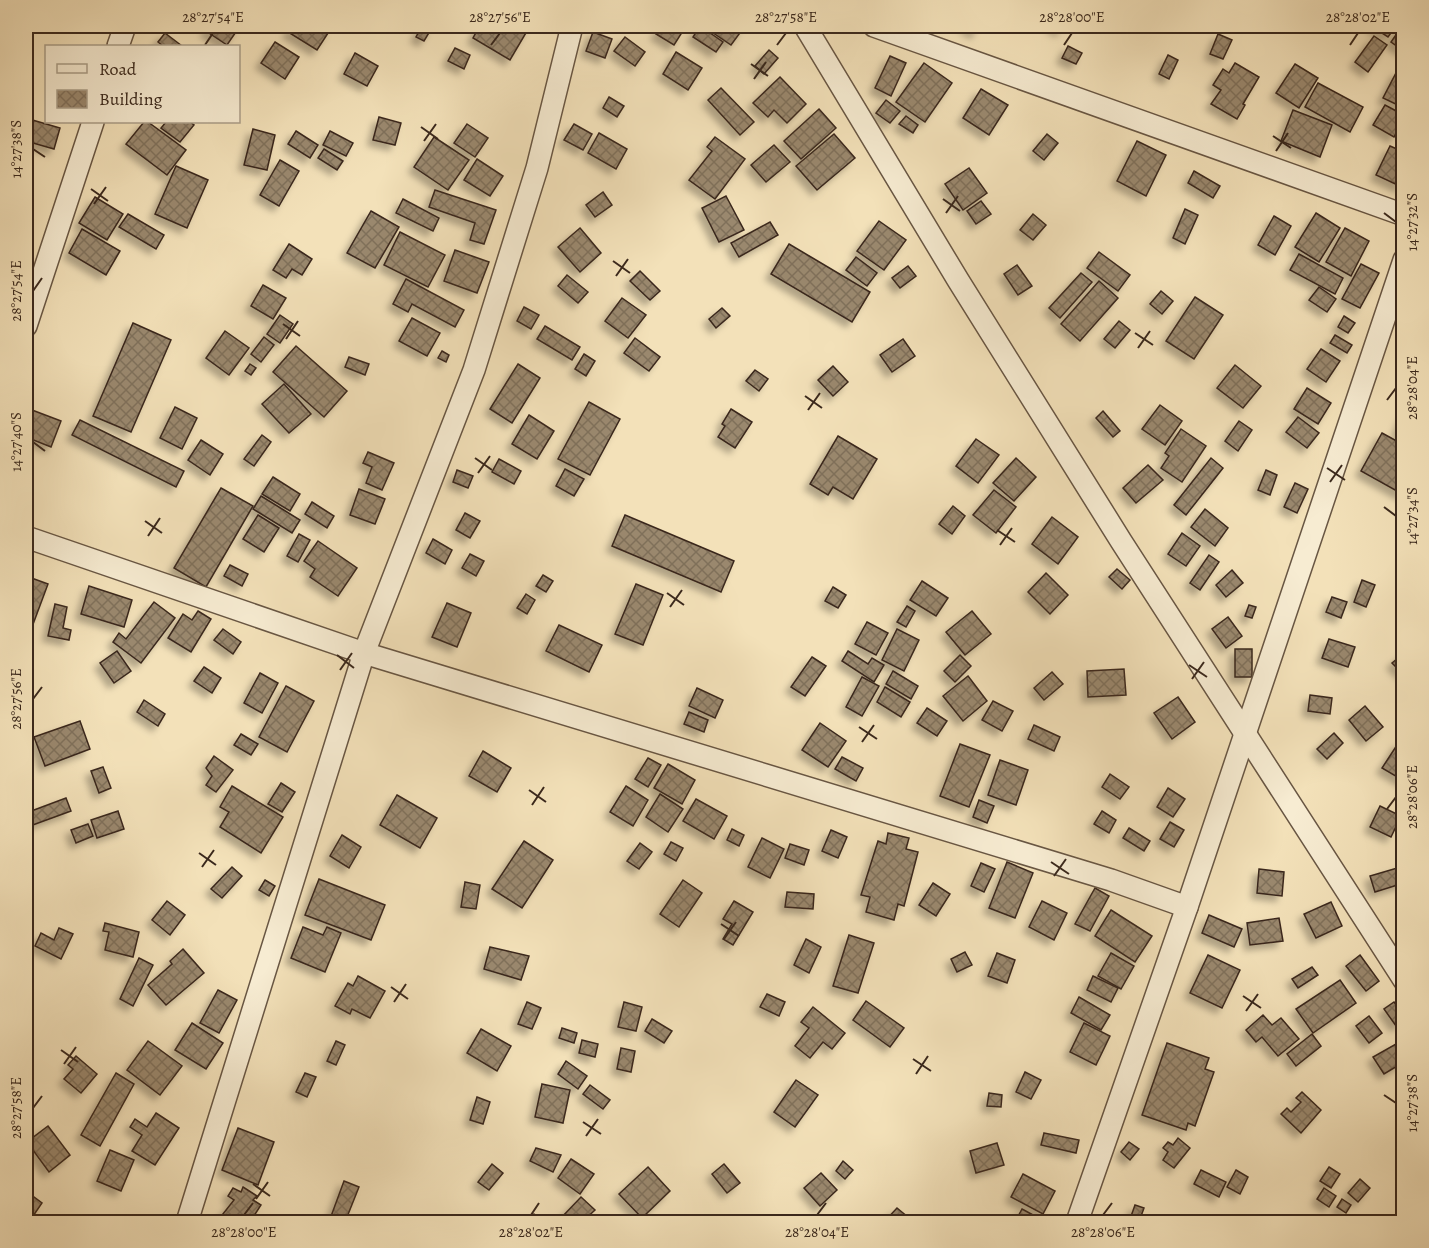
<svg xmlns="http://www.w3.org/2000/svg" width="1429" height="1248" font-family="Alegreya,serif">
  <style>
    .building { fill: url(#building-cross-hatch); stroke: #3a281c; stroke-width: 1.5; filter: url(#shadow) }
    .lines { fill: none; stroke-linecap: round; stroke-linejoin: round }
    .street-casing { stroke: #685643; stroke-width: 24 }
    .street { stroke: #f7ecd2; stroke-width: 21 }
    .ticks { fill: none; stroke: #3a281c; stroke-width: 2 }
    .neatline { fill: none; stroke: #3a281c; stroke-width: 2 }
    .ticks-label { font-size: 15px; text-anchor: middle; fill: #3a281c }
  </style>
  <defs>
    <pattern id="building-cross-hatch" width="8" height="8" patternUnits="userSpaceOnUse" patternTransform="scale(1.5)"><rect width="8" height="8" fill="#9a886e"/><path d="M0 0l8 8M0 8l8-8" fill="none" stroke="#7f6f5a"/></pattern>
    <filter id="shadow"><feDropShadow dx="-5.5" dy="5.5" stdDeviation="3" flood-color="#0004"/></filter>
  </defs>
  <rect width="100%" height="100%" fill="#f3e1b9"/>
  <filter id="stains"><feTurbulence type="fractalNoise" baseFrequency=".00333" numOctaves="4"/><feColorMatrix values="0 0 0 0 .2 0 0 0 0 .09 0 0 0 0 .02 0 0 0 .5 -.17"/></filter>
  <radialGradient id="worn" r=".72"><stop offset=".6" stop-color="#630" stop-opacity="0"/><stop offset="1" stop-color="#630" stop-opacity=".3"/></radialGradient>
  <!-- building -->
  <g class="building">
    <path d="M 209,26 L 240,26 L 227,45 L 206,31 Z"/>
    <path d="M 292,26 L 322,26 L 330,30 L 317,50 L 288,32 Z"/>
    <path d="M 422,26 L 433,26 L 424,41 L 416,37 Z"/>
    <path d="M 477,26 L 530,26 L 510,60 L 473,38 L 479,27 Z"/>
    <path d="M 662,26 L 669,26 L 681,34 L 674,45 L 656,34 Z"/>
    <path d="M 700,26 L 723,42 L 716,52 L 693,37 Z"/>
    <path d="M 703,26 L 745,26 L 731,45 Z"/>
    <path d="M 964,26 L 980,26 L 976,33 Z"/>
    <path d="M 1051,26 L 1064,26 L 1061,31 Z"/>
    <path d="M 1371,26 L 1396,26 L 1388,37 Z"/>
    <path d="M 1402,26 L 1404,26 L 1404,51 L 1391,42 Z"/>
    <path d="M 593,32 L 612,39 L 605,58 L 586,51 Z"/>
    <path d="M 165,33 L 182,46 L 163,46 L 158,42 Z"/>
    <path d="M 1218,34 L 1232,40 L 1223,59 L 1210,54 Z"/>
    <path d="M 1374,36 L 1387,45 L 1368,72 L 1355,62 Z"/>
    <path d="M 625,37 L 645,52 L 635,66 L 614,51 Z"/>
    <path d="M 275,42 L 299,57 L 285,79 L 261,63 Z"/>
    <path d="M 1068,46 L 1082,53 L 1076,64 L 1062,58 Z"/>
    <path d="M 455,48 L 470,55 L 464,69 L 448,61 Z"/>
    <path d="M 769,50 L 778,58 L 764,74 L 755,66 Z"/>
    <path d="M 676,52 L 702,68 L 688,90 L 663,74 Z"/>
    <path d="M 355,53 L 378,66 L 367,86 L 344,74 Z"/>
    <path d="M 1168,55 L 1178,60 L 1169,79 L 1159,74 Z"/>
    <path d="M 890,56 L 906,63 L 891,96 L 875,88 Z"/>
    <path d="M 924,63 L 952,83 L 925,122 L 896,102 Z"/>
    <path d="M 1235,63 L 1259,77 L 1243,104 L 1245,105 L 1237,119 L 1211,104 L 1221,90 L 1213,85 L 1223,69 L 1229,73 Z"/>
    <path d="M 1295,64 L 1318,78 L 1299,108 L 1276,93 Z"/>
    <path d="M 1397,71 L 1404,74 L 1404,108 L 1383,98 Z"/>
    <path d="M 780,77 L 806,104 L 787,123 L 774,110 L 768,117 L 753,103 Z"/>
    <path d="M 1318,83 L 1363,107 L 1350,132 L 1305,107 Z"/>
    <path d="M 721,88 L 754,122 L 740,135 L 708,100 Z"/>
    <path d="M 981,89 L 1008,105 L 989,135 L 963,118 Z"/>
    <path d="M 609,97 L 624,106 L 617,117 L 603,108 Z"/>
    <path d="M 886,100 L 900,111 L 890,123 L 876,113 Z"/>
    <path d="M 1385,105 L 1404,115 L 1404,121 L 1394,137 L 1373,125 Z"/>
    <path d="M 819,109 L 836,128 L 801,159 L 784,141 Z"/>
    <path d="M 1293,110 L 1332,125 L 1320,157 L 1281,141 Z"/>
    <path d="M 906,116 L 918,125 L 913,133 L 899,124 Z"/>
    <path d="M 379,117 L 401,123 L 395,145 L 373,140 Z"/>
    <path d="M 29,119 L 60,128 L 54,149 L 26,141 Z"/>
    <path d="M 144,122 L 148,122 L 186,150 L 167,175 L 126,144 Z"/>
    <path d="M 166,122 L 190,122 L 194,125 L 180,142 L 161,128 Z"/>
    <path d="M 467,124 L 488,138 L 475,157 L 454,143 Z"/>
    <path d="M 574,124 L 592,134 L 583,150 L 564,140 Z"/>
    <path d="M 253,129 L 275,135 L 267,170 L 244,165 Z"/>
    <path d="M 296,131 L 318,145 L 310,158 L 288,144 Z"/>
    <path d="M 330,131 L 353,143 L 346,156 L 323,145 Z"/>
    <path d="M 599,133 L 627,149 L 616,169 L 588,153 Z"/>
    <path d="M 834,134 L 855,158 L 817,190 L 796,166 Z"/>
    <path d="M 1047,134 L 1058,143 L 1044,160 L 1033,151 Z"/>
    <path d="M 434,137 L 469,160 L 448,190 L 414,167 Z"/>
    <path d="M 715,137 L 745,159 L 715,199 L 689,180 L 712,151 L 707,147 Z"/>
    <path d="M 1137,141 L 1166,155 L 1146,196 L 1117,181 Z"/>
    <path d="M 774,145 L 790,162 L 766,182 L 751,165 Z"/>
    <path d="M 1390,146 L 1404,152 L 1402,187 L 1376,175 Z"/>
    <path d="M 324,149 L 343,161 L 337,170 L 318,158 Z"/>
    <path d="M 477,159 L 503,176 L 490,196 L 464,180 Z"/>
    <path d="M 280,160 L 299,171 L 279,206 L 260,195 Z"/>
    <path d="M 176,166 L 208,180 L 187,228 L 155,214 Z"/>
    <path d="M 969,168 L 987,193 L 963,210 L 945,184 Z"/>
    <path d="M 1194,171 L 1220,186 L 1213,198 L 1188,183 Z"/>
    <path d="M 435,190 L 496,210 L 484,244 L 470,240 L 475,223 L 429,207 Z"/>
    <path d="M 603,192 L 612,205 L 595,217 L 586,205 Z"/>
    <path d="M 726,196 L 744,230 L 719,242 L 702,208 Z"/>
    <path d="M 95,197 L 123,214 L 107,240 L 79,223 Z"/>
    <path d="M 403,199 L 439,218 L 433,231 L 396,213 Z"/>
    <path d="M 981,201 L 991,214 L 976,224 L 967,211 Z"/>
    <path d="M 1185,209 L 1198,215 L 1185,244 L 1173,238 Z"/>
    <path d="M 371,211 L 399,227 L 375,268 L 347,253 Z"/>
    <path d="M 1316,213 L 1340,228 L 1319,262 L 1295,247 Z"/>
    <path d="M 128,214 L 164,235 L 156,249 L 119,227 Z"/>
    <path d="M 1033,214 L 1046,225 L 1033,240 L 1020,230 Z"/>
    <path d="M 1274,216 L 1291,226 L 1275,255 L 1258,245 Z"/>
    <path d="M 879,221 L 906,240 L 884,270 L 857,251 Z"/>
    <path d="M 770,222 L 778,235 L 739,257 L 731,243 Z"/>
    <path d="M 580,228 L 601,253 L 580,272 L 558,247 Z"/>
    <path d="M 1345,228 L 1369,241 L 1351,276 L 1326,262 Z"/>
    <path d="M 82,229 L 120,251 L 106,275 L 69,253 Z"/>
    <path d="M 400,232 L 445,255 L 428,287 L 384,265 Z"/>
    <path d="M 289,244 L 312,259 L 302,275 L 292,269 L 286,278 L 273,270 Z"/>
    <path d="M 789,244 L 870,292 L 852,322 L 771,274 Z"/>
    <path d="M 455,250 L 489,262 L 477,293 L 444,281 Z"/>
    <path d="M 1099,252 L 1130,275 L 1118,291 L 1087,268 Z"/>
    <path d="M 1299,254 L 1343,278 L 1335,294 L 1290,270 Z"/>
    <path d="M 856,257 L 877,273 L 867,286 L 846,270 Z"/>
    <path d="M 1361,264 L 1379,273 L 1360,308 L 1342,299 Z"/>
    <path d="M 1017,265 L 1032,286 L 1018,295 L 1004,274 Z"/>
    <path d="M 908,266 L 916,276 L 900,288 L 892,278 Z"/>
    <path d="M 640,271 L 660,291 L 650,300 L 630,281 Z"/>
    <path d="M 1081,273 L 1092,282 L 1060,318 L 1049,308 Z"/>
    <path d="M 567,275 L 588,292 L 578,303 L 558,286 Z"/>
    <path d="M 406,279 L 464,310 L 455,327 L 412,304 L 408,312 L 393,304 Z"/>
    <path d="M 1099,281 L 1118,298 L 1080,341 L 1061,324 Z"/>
    <path d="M 263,285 L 286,298 L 273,319 L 251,306 Z"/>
    <path d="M 1319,287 L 1336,299 L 1327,312 L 1309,300 Z"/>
    <path d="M 1161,291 L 1173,301 L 1162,314 L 1150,304 Z"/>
    <path d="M 1195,297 L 1223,315 L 1194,359 L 1166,341 Z"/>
    <path d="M 622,298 L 646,315 L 628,338 L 605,321 Z"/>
    <path d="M 524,307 L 539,315 L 531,329 L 517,321 Z"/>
    <path d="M 722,308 L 730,316 L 716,328 L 709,319 Z"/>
    <path d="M 280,315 L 293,324 L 280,343 L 267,334 Z"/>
    <path d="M 1344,316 L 1355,323 L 1348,333 L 1338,327 Z"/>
    <path d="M 412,318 L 440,333 L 427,356 L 399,341 Z"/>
    <path d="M 1119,321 L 1130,330 L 1115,348 L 1104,339 Z"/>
    <path d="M 133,323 L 171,340 L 131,432 L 93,416 Z"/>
    <path d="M 545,326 L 580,347 L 572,360 L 537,339 Z"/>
    <path d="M 225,331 L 249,348 L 229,375 L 206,358 Z"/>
    <path d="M 1335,335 L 1352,345 L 1347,353 L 1330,343 Z"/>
    <path d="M 264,337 L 274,345 L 261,362 L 251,354 Z"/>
    <path d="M 635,338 L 660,357 L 649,371 L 624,353 Z"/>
    <path d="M 903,339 L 915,356 L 892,372 L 880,355 Z"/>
    <path d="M 296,346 L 347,391 L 324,417 L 273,372 Z"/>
    <path d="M 1321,349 L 1340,361 L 1326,382 L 1307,369 Z"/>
    <path d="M 442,351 L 449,355 L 446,362 L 438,358 Z"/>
    <path d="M 584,354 L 595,361 L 586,376 L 575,369 Z"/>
    <path d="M 349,357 L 369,364 L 365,375 L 345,367 Z"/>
    <path d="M 250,364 L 256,368 L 251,375 L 245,371 Z"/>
    <path d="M 518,364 L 540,378 L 512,423 L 490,409 Z"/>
    <path d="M 1235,365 L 1261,386 L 1243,408 L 1217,388 Z"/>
    <path d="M 833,366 L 848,382 L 833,396 L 818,380 Z"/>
    <path d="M 755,370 L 768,379 L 759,391 L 746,381 Z"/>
    <path d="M 284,384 L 311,414 L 289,433 L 262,404 Z"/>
    <path d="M 1307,388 L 1331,403 L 1318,424 L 1294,409 Z"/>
    <path d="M 589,402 L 620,419 L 590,475 L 558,459 Z"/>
    <path d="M 1160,405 L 1182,421 L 1165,445 L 1142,429 Z"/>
    <path d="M 175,407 L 197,418 L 182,449 L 160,438 Z"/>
    <path d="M 731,409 L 752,422 L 735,448 L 718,437 L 725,426 L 722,424 Z"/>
    <path d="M 32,410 L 61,421 L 51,447 L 26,437 L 26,425 Z"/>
    <path d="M 1103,411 L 1120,431 L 1113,437 L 1096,418 Z"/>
    <path d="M 1404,414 L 1404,435 L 1397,433 Z"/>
    <path d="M 529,415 L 554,431 L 537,459 L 512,444 Z"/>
    <path d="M 1298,417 L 1319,433 L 1307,448 L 1286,432 Z"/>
    <path d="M 80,420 L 184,471 L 176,487 L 72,435 Z"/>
    <path d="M 1239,421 L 1252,430 L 1238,451 L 1225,441 Z"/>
    <path d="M 1181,429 L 1206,446 L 1182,482 L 1161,468 L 1169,456 L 1165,453 Z"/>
    <path d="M 1382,433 L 1404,445 L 1404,495 L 1361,471 Z"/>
    <path d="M 262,435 L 271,442 L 254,466 L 244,459 Z"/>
    <path d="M 838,436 L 877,459 L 853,499 L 833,487 L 828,495 L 810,484 Z"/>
    <path d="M 976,439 L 999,455 L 978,483 L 956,466 Z"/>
    <path d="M 201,440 L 223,454 L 210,475 L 188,460 Z"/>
    <path d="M 368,452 L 394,463 L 382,490 L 366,483 L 372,467 L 363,463 Z"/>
    <path d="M 1016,458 L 1036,477 L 1014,501 L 993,483 Z"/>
    <path d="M 1211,458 L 1223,468 L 1186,515 L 1174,505 Z"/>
    <path d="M 499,459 L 521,471 L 514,484 L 492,472 Z"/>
    <path d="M 1148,465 L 1163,480 L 1136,503 L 1123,488 Z"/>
    <path d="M 565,469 L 584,479 L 574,496 L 556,486 Z"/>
    <path d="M 457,470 L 473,476 L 468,488 L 453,482 Z"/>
    <path d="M 1266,470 L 1277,475 L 1270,495 L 1258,490 Z"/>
    <path d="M 273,477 L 300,494 L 290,511 L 262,494 Z"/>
    <path d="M 1295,483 L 1308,489 L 1297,513 L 1284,507 Z"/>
    <path d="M 221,488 L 253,506 L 206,587 L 174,568 Z"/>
    <path d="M 359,489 L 385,499 L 375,524 L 350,515 Z"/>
    <path d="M 994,490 L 1016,507 L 996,533 L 973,515 Z"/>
    <path d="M 261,496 L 300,520 L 292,533 L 253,509 Z"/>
    <path d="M 312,502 L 334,516 L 327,528 L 305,514 Z"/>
    <path d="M 953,506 L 965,516 L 952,534 L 939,524 Z"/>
    <path d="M 1205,509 L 1228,528 L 1215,546 L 1191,527 Z"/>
    <path d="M 465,513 L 480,521 L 470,538 L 456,530 Z"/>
    <path d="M 258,515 L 279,528 L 264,552 L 243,539 Z"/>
    <path d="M 625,515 L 734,561 L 721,592 L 612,546 Z"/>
    <path d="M 1052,517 L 1078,537 L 1058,564 L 1032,544 Z"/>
    <path d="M 1182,533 L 1200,546 L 1186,566 L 1168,554 Z"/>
    <path d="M 299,534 L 310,540 L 298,562 L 287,556 Z"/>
    <path d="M 433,539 L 452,550 L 445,564 L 426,553 Z"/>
    <path d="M 318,541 L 357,568 L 338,596 L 310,577 L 315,569 L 304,561 Z"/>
    <path d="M 470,554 L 484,561 L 476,576 L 462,568 Z"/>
    <path d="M 1209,555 L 1219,562 L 1200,590 L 1190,583 Z"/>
    <path d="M 230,565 L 248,574 L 242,586 L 224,576 Z"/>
    <path d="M 1117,569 L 1130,580 L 1122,589 L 1109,577 Z"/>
    <path d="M 1232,570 L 1243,583 L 1226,597 L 1216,585 Z"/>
    <path d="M 1046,573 L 1068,595 L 1050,614 L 1028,592 Z"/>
    <path d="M 543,575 L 553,581 L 546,592 L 536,586 Z"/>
    <path d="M 26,576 L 48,584 L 29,635 L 26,634 Z"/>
    <path d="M 1362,580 L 1375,585 L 1366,607 L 1354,602 Z"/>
    <path d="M 922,581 L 948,598 L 936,616 L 910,600 Z"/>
    <path d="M 636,584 L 663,595 L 643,645 L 615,634 Z"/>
    <path d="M 89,586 L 132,600 L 124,627 L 81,614 Z"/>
    <path d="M 833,587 L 846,595 L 838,608 L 825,601 Z"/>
    <path d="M 526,594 L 535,600 L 527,614 L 517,608 Z"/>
    <path d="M 1332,597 L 1347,602 L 1341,618 L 1326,612 Z"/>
    <path d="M 154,602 L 175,618 L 141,663 L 113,642 L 119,633 L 126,639 Z"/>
    <path d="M 447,603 L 471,613 L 457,647 L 432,637 Z"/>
    <path d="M 55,604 L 67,607 L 63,628 L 71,630 L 69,640 L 48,636 Z"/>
    <path d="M 1249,605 L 1256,607 L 1252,618 L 1245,616 Z"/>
    <path d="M 907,606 L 915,611 L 906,627 L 897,622 Z"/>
    <path d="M 198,611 L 211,619 L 191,652 L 168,638 L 183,614 L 192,620 Z"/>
    <path d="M 972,611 L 991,634 L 965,655 L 946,632 Z"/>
    <path d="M 1228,617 L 1242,636 L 1226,648 L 1212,629 Z"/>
    <path d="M 867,622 L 888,633 L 876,655 L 855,644 Z"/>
    <path d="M 559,625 L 602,645 L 589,672 L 546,651 Z"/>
    <path d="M 223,629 L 241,642 L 233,654 L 214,640 Z"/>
    <path d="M 897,629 L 919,640 L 904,671 L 882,660 Z"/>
    <path d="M 1329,639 L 1355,647 L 1348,667 L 1322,658 Z"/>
    <rect x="1235" y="649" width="17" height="28"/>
    <path d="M 117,651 L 131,671 L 114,683 L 100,663 Z"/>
    <path d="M 848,651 L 868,664 L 872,658 L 884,665 L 874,682 L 842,661 Z"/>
    <path d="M 1404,653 L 1404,675 L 1392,663 Z"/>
    <path d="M 960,655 L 971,666 L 955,682 L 944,671 Z"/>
    <path d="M 812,657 L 826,666 L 805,696 L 791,687 Z"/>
    <path d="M 204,667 L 221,678 L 212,693 L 194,681 Z"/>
    <path d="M 1124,669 L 1126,695 L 1088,697 L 1087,671 Z"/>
    <path d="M 893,671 L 918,686 L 911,699 L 886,684 Z"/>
    <path d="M 1052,672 L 1063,684 L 1044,700 L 1034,688 Z"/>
    <path d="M 260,673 L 278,683 L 262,713 L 244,703 Z"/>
    <path d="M 968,676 L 987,701 L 963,721 L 943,696 Z"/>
    <path d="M 862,677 L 879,686 L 862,716 L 846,707 Z"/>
    <path d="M 286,686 L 314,701 L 287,752 L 259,737 Z"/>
    <path d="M 885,687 L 910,702 L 901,717 L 877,702 Z"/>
    <path d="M 697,688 L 723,700 L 715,718 L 689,706 Z"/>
    <path d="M 1310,695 L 1332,698 L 1330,714 L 1308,711 Z"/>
    <path d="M 1178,697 L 1195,722 L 1172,739 L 1154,713 Z"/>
    <path d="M 144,700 L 165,714 L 158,726 L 137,712 Z"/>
    <path d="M 993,701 L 1013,711 L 1002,731 L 982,720 Z"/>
    <path d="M 1365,706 L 1383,727 L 1366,741 L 1349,720 Z"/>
    <path d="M 927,708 L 947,721 L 937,736 L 917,723 Z"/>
    <path d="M 689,712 L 708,720 L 704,732 L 684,724 Z"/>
    <path d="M 80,721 L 90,749 L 45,766 L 34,737 Z"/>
    <path d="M 820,723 L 846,741 L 828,767 L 802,750 Z"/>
    <path d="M 1034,725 L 1060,737 L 1054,751 L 1028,739 Z"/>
    <path d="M 1334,733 L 1343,743 L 1327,759 L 1317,749 Z"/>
    <path d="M 241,734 L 258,744 L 251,755 L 234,745 Z"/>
    <path d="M 1399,742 L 1404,744 L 1404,781 L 1382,768 Z"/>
    <path d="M 960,744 L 990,755 L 969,807 L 940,796 Z"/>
    <path d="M 483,751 L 511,768 L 497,792 L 469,776 Z"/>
    <path d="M 214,756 L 233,770 L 216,792 L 206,785 L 212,776 L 206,768 Z"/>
    <path d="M 842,757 L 863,768 L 856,781 L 835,769 Z"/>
    <path d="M 648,758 L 661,765 L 648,787 L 635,779 Z"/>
    <path d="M 1000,760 L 1028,770 L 1016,805 L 988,795 Z"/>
    <path d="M 668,764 L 695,780 L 682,804 L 654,788 Z"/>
    <path d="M 103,767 L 111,788 L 99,793 L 91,771 Z"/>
    <path d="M 1110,774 L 1129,787 L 1120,799 L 1102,787 Z"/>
    <path d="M 281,783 L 295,792 L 282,812 L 268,804 Z"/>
    <path d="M 232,786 L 283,817 L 261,853 L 220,827 L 229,812 L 220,807 Z"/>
    <path d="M 626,786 L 648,800 L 633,826 L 610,812 Z"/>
    <path d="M 1168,788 L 1185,799 L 1173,817 L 1157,807 Z"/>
    <path d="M 660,794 L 683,809 L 668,832 L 646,817 Z"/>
    <path d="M 397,795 L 437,818 L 420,848 L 380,825 Z"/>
    <path d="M 66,798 L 71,811 L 30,826 L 26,813 Z"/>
    <path d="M 696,799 L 727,816 L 714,839 L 683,821 Z"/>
    <path d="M 979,800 L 994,806 L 987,823 L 973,817 Z"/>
    <path d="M 1380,806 L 1401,816 L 1391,837 L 1370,827 Z"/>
    <path d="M 118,811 L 124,829 L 97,838 L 91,820 Z"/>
    <path d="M 1102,811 L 1116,820 L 1109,833 L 1094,824 Z"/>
    <path d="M 1170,822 L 1184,830 L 1174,847 L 1160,839 Z"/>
    <path d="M 88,824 L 93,836 L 76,843 L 71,830 Z"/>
    <path d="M 1129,828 L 1150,841 L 1144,851 L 1123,838 Z"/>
    <path d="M 732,829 L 744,835 L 739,846 L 727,840 Z"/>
    <path d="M 831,830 L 847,837 L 838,858 L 822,851 Z"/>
    <path d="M 888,833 L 909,838 L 906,849 L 918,852 L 904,906 L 898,904 L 894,920 L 866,912 L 870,897 L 861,895 L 878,841 L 886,844 Z"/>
    <path d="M 342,835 L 361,847 L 349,868 L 330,856 Z"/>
    <path d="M 762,838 L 784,849 L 770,878 L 748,867 Z"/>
    <path d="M 524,841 L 553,860 L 522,908 L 492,889 Z"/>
    <path d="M 671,842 L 683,848 L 676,861 L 664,854 Z"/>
    <path d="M 640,843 L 652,852 L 639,869 L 627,861 Z"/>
    <path d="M 790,844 L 809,850 L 804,865 L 785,858 Z"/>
    <path d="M 1007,862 L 1033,873 L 1015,918 L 989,908 Z"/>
    <path d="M 981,863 L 995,869 L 984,892 L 971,886 Z"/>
    <path d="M 1404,866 L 1404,883 L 1375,892 L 1370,876 Z"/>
    <path d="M 232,867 L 242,876 L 222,898 L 211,889 Z"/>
    <path d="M 1259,869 L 1284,872 L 1282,896 L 1257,893 Z"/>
    <path d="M 319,879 L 385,905 L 371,940 L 305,915 Z"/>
    <path d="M 265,880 L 275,886 L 269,896 L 259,890 Z"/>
    <path d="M 683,880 L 702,893 L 679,927 L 660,914 Z"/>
    <path d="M 465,882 L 480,885 L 476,909 L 461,907 Z"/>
    <path d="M 933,883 L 950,894 L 936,916 L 919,905 Z"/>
    <path d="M 1095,888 L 1109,896 L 1090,931 L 1075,924 Z"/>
    <path d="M 787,892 L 814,894 L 813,909 L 785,907 Z"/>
    <path d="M 167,901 L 185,915 L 170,935 L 152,920 Z"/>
    <path d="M 734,901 L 753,912 L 733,945 L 723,939 L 732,924 L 723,919 Z"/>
    <path d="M 1042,901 L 1067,913 L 1054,940 L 1029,927 Z"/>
    <path d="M 1331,902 L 1342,926 L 1316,938 L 1304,914 Z"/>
    <path d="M 1111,910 L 1152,936 L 1135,962 L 1095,936 Z"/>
    <path d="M 1209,915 L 1242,929 L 1234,947 L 1202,933 Z"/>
    <path d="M 1279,918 L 1283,941 L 1250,945 L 1247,923 Z"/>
    <path d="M 105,923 L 139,932 L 133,957 L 105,950 L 109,932 L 103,931 Z"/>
    <path d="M 303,927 L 323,935 L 327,927 L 341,933 L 325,972 L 291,958 Z"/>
    <path d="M 59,928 L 73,934 L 61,959 L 35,946 L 41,933 L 54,940 Z"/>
    <path d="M 849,935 L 874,943 L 858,993 L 833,986 Z"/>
    <path d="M 806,939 L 821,947 L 809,973 L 794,965 Z"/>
    <path d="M 490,947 L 529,956 L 521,980 L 484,969 Z"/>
    <path d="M 183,949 L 204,973 L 166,1005 L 148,985 L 172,964 L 170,961 Z"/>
    <path d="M 965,952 L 972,965 L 957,972 L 951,959 Z"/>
    <path d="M 997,953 L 1015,960 L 1007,983 L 988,976 Z"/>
    <path d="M 1111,953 L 1134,966 L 1121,989 L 1098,976 Z"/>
    <path d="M 1208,955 L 1240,970 L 1222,1008 L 1190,993 Z"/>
    <path d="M 1360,955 L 1379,981 L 1366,991 L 1346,966 Z"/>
    <path d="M 139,958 L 153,965 L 133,1006 L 120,999 Z"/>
    <path d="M 1312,967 L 1318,975 L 1298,988 L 1292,979 Z"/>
    <path d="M 358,976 L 385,991 L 370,1018 L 352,1009 L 350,1014 L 335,1006 L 348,983 L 353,986 Z"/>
    <path d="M 1093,976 L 1118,988 L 1111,1002 L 1087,990 Z"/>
    <path d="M 1340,980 L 1356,1003 L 1313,1033 L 1296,1009 Z"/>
    <path d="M 218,990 L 237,1000 L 219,1033 L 200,1023 Z"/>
    <path d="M 767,994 L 785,1002 L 779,1016 L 760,1007 Z"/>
    <path d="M 1079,997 L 1110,1015 L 1101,1030 L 1071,1013 Z"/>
    <path d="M 866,1001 L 904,1028 L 890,1047 L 853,1020 Z"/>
    <path d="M 527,1002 L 541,1008 L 532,1029 L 518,1024 Z"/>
    <path d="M 624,1002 L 642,1007 L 636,1031 L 618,1027 Z"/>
    <path d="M 1394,1002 L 1404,1015 L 1404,1020 L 1396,1026 L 1384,1009 Z"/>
    <path d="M 813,1007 L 845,1033 L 832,1049 L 823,1042 L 810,1058 L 795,1046 L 809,1028 L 801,1022 Z"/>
    <path d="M 26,1008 L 32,1009 L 30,1031 L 26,1031 Z"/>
    <path d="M 1263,1015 L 1272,1025 L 1281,1018 L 1299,1039 L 1278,1056 L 1262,1037 L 1256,1042 L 1246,1030 Z"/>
    <path d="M 1369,1016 L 1382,1033 L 1369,1043 L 1356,1026 Z"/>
    <path d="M 652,1019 L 672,1031 L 664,1043 L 645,1031 Z"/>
    <path d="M 192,1023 L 223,1043 L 206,1069 L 175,1050 Z"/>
    <path d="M 1084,1023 L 1110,1036 L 1096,1065 L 1070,1052 Z"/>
    <path d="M 562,1028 L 577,1033 L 574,1043 L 559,1038 Z"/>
    <path d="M 481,1029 L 511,1046 L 497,1071 L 467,1053 Z"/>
    <path d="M 1312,1034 L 1321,1046 L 1296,1066 L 1287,1054 Z"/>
    <path d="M 582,1040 L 598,1044 L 595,1057 L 579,1053 Z"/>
    <path d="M 148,1041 L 182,1066 L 160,1095 L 127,1070 Z"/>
    <path d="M 336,1041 L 345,1045 L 336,1065 L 327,1061 Z"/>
    <path d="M 1167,1043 L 1209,1058 L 1205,1069 L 1214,1072 L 1195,1126 L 1188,1123 L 1186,1130 L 1142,1115 Z"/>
    <path d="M 1396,1044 L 1404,1056 L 1404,1062 L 1384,1074 L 1373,1057 Z"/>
    <path d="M 621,1048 L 635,1051 L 631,1072 L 617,1069 Z"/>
    <path d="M 76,1056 L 97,1074 L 81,1093 L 64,1079 L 73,1069 L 68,1065 Z"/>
    <path d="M 566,1061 L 587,1076 L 578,1089 L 558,1074 Z"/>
    <path d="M 1025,1072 L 1041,1080 L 1031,1099 L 1016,1092 Z"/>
    <path d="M 116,1073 L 134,1084 L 100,1146 L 81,1135 Z"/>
    <path d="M 305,1073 L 316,1077 L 307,1097 L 296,1092 Z"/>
    <path d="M 796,1080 L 818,1095 L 795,1127 L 774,1112 Z"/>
    <path d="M 542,1084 L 570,1090 L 563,1123 L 535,1117 Z"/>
    <path d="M 590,1085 L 610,1100 L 603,1109 L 583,1094 Z"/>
    <path d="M 1302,1092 L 1321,1110 L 1301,1133 L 1281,1114 L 1287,1108 L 1291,1112 L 1301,1102 L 1296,1098 Z"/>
    <path d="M 989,1093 L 1002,1095 L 1001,1107 L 987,1106 Z"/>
    <path d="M 477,1097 L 490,1102 L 483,1124 L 470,1120 Z"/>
    <path d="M 156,1113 L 179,1128 L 155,1165 L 132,1151 L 142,1135 L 130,1127 L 135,1119 L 147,1127 Z"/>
    <path d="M 48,1126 L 70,1155 L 49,1172 L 27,1142 Z"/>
    <path d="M 238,1128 L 274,1142 L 258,1185 L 222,1170 Z"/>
    <path d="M 1044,1133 L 1079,1140 L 1076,1153 L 1041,1145 Z"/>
    <path d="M 1178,1138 L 1190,1148 L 1174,1168 L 1163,1160 L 1168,1152 L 1163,1148 L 1168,1142 L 1173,1145 Z"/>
    <path d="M 1129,1142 L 1139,1149 L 1130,1160 L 1121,1152 Z"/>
    <path d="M 997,1143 L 1004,1165 L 976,1173 L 970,1151 Z"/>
    <path d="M 536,1148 L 561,1155 L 553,1172 L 530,1161 Z"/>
    <path d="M 110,1150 L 134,1160 L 121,1191 L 97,1181 Z"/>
    <path d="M 571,1159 L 594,1174 L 580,1194 L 558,1178 Z"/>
    <path d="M 843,1161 L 853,1170 L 845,1179 L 836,1171 Z"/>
    <path d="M 492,1164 L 503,1173 L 489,1190 L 478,1182 Z"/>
    <path d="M 724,1164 L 740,1183 L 727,1193 L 712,1174 Z"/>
    <path d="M 648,1167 L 670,1191 L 642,1218 L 619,1194 Z"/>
    <path d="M 1329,1167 L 1340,1174 L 1331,1188 L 1320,1181 Z"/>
    <path d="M 1201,1170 L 1226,1182 L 1219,1197 L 1194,1184 Z"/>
    <path d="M 1236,1170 L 1248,1177 L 1240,1194 L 1227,1187 Z"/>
    <path d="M 821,1173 L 837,1190 L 820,1206 L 804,1188 Z"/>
    <path d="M 1023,1174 L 1055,1191 L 1043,1214 L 1011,1197 Z"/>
    <path d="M 1360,1179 L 1370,1188 L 1358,1202 L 1348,1193 Z"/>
    <path d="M 344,1181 L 359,1187 L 345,1222 L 338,1222 L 330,1219 Z"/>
    <path d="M 243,1187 L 257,1196 L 253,1200 L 261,1205 L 250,1222 L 225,1222 L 219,1219 L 234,1200 L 228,1196 L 233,1188 L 241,1192 Z"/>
    <path d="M 1324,1188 L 1336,1196 L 1329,1207 L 1317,1199 Z"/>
    <path d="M 26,1191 L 42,1203 L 29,1222 L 26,1222 Z"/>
    <path d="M 581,1197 L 595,1210 L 582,1222 L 569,1222 L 562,1217 Z"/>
    <path d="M 1342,1199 L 1351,1205 L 1346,1213 L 1337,1207 Z"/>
    <path d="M 1135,1205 L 1144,1208 L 1140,1219 L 1150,1222 L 1129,1222 Z"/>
    <path d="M 897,1208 L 914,1222 L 884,1222 Z"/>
    <path d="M 1022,1209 L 1046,1222 L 1015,1222 Z"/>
    <path d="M 534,1214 L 546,1222 L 528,1222 Z"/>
  </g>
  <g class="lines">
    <!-- street casing -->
    <g class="street-casing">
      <g id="street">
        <path d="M 805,26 L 958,280 L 1121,541 L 1404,980"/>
        <path d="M 874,26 L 1404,215"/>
        <path d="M 118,46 L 125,26"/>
        <path d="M 26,326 L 93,122"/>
        <path d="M 26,537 L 364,653 L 1111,880 L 1187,907"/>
        <path d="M 187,1222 L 364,653 L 474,370 L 537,168 L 572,26"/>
        <path d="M 1077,1222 L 1187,907 L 1404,260"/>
      </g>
    </g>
    <!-- street -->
    <use href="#street" class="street"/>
  </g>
  <!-- ticks -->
  <path class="ticks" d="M 205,45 L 213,33M 491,45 L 500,33M 777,45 L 786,33M 1064,45 L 1072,33M 1350,45 L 1358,33M 751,64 L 768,76M 754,79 L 766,62M 421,127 L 438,139M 1273,136 L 1291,148M 424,141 L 436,124M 33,149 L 45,157M 1276,151 L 1288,133M 91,189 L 108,201M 943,199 L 960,211M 94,204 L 106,187M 946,213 L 958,196M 1384,213 L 1396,222M 613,261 L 630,273M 616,276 L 628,259M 33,291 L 42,278M 283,324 L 300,336M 1135,333 L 1153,345M 286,339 L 298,321M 1138,348 L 1150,331M 805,396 L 822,408M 1387,400 L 1396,388M 808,410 L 820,393M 33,442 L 45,451M 475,458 L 492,470M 1327,468 L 1345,480M 478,473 L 490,456M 1330,482 L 1342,465M 1384,507 L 1396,516M 145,521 L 162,533M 997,530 L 1015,542M 148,536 L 160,518M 1000,545 L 1012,528M 667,593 L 684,605M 670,607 L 682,590M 337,655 L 354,668M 1189,665 L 1207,677M 340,670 L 352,653M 1192,679 L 1204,662M 33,699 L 42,687M 859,727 L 877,739M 862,742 L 874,725M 529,790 L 546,802M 532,805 L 544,787M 1387,809 L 1396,797M 199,853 L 216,865M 1051,862 L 1069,874M 202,867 L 214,850M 1054,876 L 1066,859M 721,924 L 739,936M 724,939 L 736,922M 391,987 L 408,999M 1243,996 L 1261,1008M 394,1002 L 406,984M 1246,1011 L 1258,994M 61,1050 L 78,1062M 913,1059 L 931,1071M 64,1064 L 76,1047M 916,1074 L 928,1056M 1384,1095 L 1396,1103M 33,1108 L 42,1096M 583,1122 L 601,1134M 586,1136 L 598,1119M 253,1184 L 270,1196M 256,1199 L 268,1182M 244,1215 L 253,1203M 531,1215 L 539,1203M 817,1215 L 826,1203M 1103,1215 L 1112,1203"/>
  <!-- margin -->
  <rect width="1429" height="1248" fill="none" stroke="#f3e1b9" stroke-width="66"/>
  <!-- legend -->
  <rect x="45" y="45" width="195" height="78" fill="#f7ecd2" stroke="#ab9e89" stroke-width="1.5"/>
  <rect x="57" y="64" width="30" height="9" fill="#f7ecd2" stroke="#ab9e89" stroke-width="1.5"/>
  <text x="99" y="75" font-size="18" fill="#3a281c">Road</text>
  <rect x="57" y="90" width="30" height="18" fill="url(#building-cross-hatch)" stroke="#ab9e89" stroke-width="1.5"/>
  <text x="99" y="105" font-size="18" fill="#3a281c">Building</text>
  <rect x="33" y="33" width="1363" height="1182" class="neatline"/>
  <g class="ticks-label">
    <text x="213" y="22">28°27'54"E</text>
    <text x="500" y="22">28°27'56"E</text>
    <text x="786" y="22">28°27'58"E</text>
    <text x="1072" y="22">28°28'00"E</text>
    <text x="1358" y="22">28°28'02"E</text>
    <text transform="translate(16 149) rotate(-90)" y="5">14°27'38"S</text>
    <text transform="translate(1412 222) rotate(-90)" y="5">14°27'32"S</text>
    <text transform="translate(16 291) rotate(-90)" y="5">28°27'54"E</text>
    <text transform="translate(1412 388) rotate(-90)" y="5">28°28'04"E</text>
    <text transform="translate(16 442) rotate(-90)" y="5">14°27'40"S</text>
    <text transform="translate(1412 516) rotate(-90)" y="5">14°27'34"S</text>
    <text transform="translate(16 699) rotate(-90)" y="5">28°27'56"E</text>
    <text transform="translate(1412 797) rotate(-90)" y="5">28°28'06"E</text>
    <text transform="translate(1412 1103) rotate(-90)" y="5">14°27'38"S</text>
    <text transform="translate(16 1108) rotate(-90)" y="5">28°27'58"E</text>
    <text x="244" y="1237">28°28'00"E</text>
    <text x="531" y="1237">28°28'02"E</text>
    <text x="817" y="1237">28°28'04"E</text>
    <text x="1103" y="1237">28°28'06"E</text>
  </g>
  <rect width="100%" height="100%" filter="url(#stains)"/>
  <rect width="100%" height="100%" fill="url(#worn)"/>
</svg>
